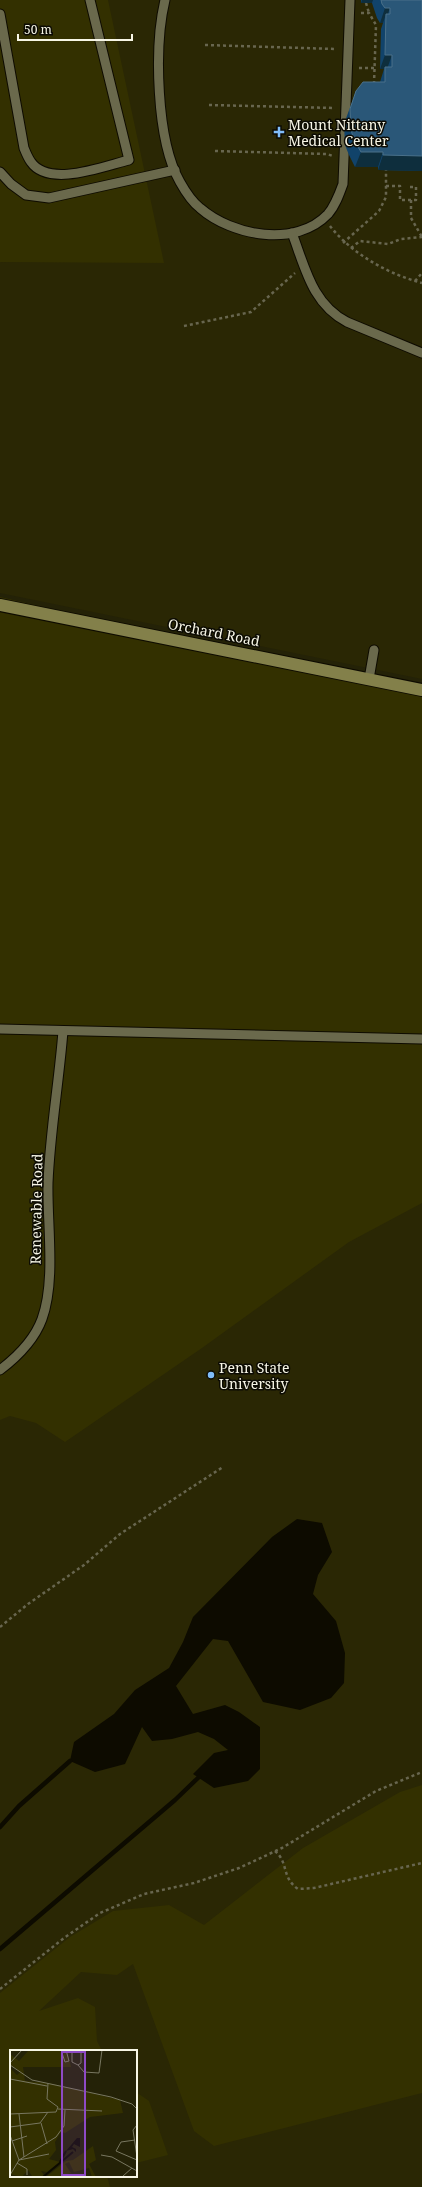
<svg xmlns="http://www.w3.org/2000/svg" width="422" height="2187" font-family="'Noto Serif',serif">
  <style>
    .built { fill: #2a2704; fill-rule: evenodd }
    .green { fill: #333000 }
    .water { fill: #0d0b00 }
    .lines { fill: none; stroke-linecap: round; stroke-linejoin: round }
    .stream { stroke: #0d0b00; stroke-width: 4.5 }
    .lane-casing { stroke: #0e0b00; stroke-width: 11 }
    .secondary-casing { stroke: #0e0b00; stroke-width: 14 }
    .path { stroke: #68664f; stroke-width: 2.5; stroke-dasharray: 3 3; stroke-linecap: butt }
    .lane { stroke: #6a694c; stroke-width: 9 }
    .secondary { stroke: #83804a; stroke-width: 12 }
    .wall { fill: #11436a }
    .shaded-wall { fill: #0e2e3d }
    .building { fill: #2a5778; stroke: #4a7089 }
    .poi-dot { fill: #80bdfa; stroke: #0c0b03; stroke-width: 1.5 }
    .labels { text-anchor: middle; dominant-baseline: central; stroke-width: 3; stroke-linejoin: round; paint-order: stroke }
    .poi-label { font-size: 14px; fill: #f7f6e6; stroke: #0c0b03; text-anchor: start }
    .street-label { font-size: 14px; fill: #f7f6e6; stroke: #0c0b03 }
    .inset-river { fill: none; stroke: #0d0b00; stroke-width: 2 }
    .inset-road { fill: none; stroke: #787760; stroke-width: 1 }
    .view { fill: #8e4ac5; fill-opacity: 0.15; stroke: #8e4ac5; stroke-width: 2 }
    .inset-edge { fill: none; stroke: #f7f6e6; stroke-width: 2 }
  </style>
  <rect width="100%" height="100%" fill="#242207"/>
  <!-- built -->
  <g class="built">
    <path d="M 0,0 L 422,0 L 422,679 L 0,593 Z"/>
    <path d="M 0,616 L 422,700 L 422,2187 L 0,2187 ZM 11,2051 L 136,2051 L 136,2176 L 11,2176 Z"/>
  </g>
  <!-- green -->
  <g class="green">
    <path d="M 0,0 L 108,0 L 164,263 L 0,262 Z"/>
    <path d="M 0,597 L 422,693 L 422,1203 L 349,1242 L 202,1348 L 65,1442 L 36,1423 L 10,1416 L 0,1420 Z"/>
    <path d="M 422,1785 L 422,2093 L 214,2146 L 194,2131 L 133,1964 L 117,1975 L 81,1972 L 39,2011 L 78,1998 L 95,2007 L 97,2041 L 102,2051 L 11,2051 L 11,2176 L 107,2176 L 110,2187 L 0,2187 L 0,1993 L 70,1937 L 113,1911 L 169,1905 L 204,1925 L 303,1848 L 400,1792 Z"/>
    <path d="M 136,2092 L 149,2101 L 168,2155 L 136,2163 Z"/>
  </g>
  <!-- water -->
  <path class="water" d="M 297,1519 L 322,1523 L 332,1552 L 318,1575 L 313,1594 L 336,1621 L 345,1653 L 344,1683 L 331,1698 L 300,1710 L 263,1702 L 228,1641 L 213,1639 L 176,1686 L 193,1714 L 225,1705 L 239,1712 L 260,1727 L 260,1769 L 248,1781 L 214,1788 L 193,1774 L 214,1753 L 228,1750 L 214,1739 L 198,1732 L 172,1739 L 152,1741 L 142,1727 L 125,1764 L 95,1772 L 70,1761 L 74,1742 L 114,1714 L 135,1690 L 169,1668 L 183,1642 L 193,1617 L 272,1537 Z"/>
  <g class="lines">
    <!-- stream -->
    <g class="stream">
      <path d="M 0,1827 L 19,1806 L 70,1761"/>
      <path d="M 0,1949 L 175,1800 L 199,1777"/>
    </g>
    <!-- lane casing -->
    <g class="lane-casing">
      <g id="lane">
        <path d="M 165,0 C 154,46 156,140 180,182 C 185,191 191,201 200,208 C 232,236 296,248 328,214 C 335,206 339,195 343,184 L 350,0"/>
        <path d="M 0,14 L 24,148 C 26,153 28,158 31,162 C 49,188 104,166 129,160 L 90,0"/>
        <path d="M 0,172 L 11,184 L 26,195 L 49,198 L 175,170"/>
        <path d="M 292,233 C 305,267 312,304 347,322 L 422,353"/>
        <path d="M 369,679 L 374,650"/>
        <path d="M 0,1029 L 422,1039"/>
        <path d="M 0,1370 C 17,1357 34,1341 42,1319 C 56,1280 47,1225 48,1183 C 50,1132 59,1082 63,1031"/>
      </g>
    </g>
    <!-- secondary casing -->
    <g class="secondary-casing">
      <path id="secondary" d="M 0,605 L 422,690"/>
    </g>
    <!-- path -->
    <g class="path">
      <path d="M 366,3 L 369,13"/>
      <path d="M 361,13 L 369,13 L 376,25 L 374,84"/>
      <path d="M 205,45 L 336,49"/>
      <path d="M 359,68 L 375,68"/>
      <path d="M 209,105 L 335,108"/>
      <path d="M 215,151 L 327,154 L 333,156"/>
      <path d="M 386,186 L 400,186 L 400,200 L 416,200 L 416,187 L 410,187"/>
      <path d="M 411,200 L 411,218 L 422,237"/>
      <path d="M 330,226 C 352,254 388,274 422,283"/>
      <path d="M 343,243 L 379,211 L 386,197 L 386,170"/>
      <path d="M 351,248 L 360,241 L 388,244 L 401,239 L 422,237"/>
      <path d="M 415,281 L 422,273"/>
      <path d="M 184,326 L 251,312 L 295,273"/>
      <path d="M 0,1627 L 28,1604 L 84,1565 L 120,1534 L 223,1467"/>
      <path d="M 275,1851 C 289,1863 281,1877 298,1889 L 314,1888 L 422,1863"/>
      <path d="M 0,1989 L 64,1938 L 100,1913 L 144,1894 L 194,1883 L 239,1868 L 282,1848 L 376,1791 L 422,1772"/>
    </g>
    <!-- lane -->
    <use href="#lane" class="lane"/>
    <!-- secondary -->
    <use href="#secondary" class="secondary"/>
  </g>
  <!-- wall -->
  <path class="wall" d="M 361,0 L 422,0 L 422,171 L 378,170 L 378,167 L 355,167 L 349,155 L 345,145 L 344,124 L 356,91 L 380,82 L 384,69 L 380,69 L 381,29 L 383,23 L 380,23 L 377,18 L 372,3 L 361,3 Z"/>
  <!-- shaded-wall -->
  <g class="shaded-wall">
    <path d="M 362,0 L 373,0 L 372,3 L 361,3 Z"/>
    <path d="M 385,8 L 390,8 L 386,19 L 386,14 L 383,23 L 380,23 Z"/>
    <path d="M 385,55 L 392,55 L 387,69 L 385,67 L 384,69 L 380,69 Z"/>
    <path d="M 361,152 L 383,152 L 378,167 L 355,167 Z"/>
    <path d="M 383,155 L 422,156 L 422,171 L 378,170 Z"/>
  </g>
  <!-- building -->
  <path class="building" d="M 381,0 L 422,0 L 422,156 L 383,155 L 383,152 L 361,152 L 354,140 L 351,130 L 350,109 L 356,91 L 363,82 L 385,82 L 385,67 L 392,67 L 392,55 L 385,55 L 386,14 L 390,14 L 390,8 L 385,8 L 382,4 Z"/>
  <!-- markers -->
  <g class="poi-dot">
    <path d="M277 126h4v4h4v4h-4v4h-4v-4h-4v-4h4z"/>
    <circle cx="211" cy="1375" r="4"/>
  </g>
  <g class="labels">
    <!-- poi labels -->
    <g class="poi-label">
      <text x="288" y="124">Mount Nittany<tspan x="288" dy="16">Medical Center</tspan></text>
      <text x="219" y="1367">Penn State<tspan x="219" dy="16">University</tspan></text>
    </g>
    <!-- street labels -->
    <g class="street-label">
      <text transform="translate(214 632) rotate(11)">Orchard Road</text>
      <text transform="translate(36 1209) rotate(-89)">Renewable Road</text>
    </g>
  </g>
  <!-- overview -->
  <g transform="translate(10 2050)">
    <rect width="127" height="127" fill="#242207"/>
    <path d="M 19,0 L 57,0 L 61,17 L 13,17 L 15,31 L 39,33 L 110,50 L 113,63 L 80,67 L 55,83 L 51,82 L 45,92 L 46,100 L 39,109 L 50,112 L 37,122 L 31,121 L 34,125 L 31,127 L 22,126 L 18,120 L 12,127 L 0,124 L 0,18 L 7,25 L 10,22 L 0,14 L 0,4 L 9,11 ZM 83,96 L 86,110 L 79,114 L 86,127 L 82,127 L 79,118 L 64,122 L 59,112 L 55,114 L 61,123 L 58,124 L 58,127 L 36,127 L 56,111 L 63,110 Z" fill="#333000"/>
    <path d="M 67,88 L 70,88 L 70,97 L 64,94 L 62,97 L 66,99 L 66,102 L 63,99 L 56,101 Z" fill="#0d0b00"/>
    <path class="inset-river" d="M 50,112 L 56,101M 33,127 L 63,102"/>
    <path class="inset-road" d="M 51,0 L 55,12 L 59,11 L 56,0M 62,0 L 62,12 L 68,15M 0,13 L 12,0M 0,15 L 22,30 L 101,47 L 122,54 L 127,59M 68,15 L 74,22 L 89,23 L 92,0M 68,15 L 71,13 L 71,0M 0,29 L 37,36M 48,59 L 92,61M 0,64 L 46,62 L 48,57 L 37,49 L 38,33M 9,64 L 14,107M 31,73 L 37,94M 127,75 L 123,80 L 127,107M 0,77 L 30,73 L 38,62M 0,85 L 9,110 L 39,104M 125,90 L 111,92 L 106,101 L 127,110M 2,91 L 17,86M 91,105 L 102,107 L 127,121M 7,113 L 17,119 L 17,125M 0,125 L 9,110 L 46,87 L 54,76 L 55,60M 113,126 L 122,118"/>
    <path class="view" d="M 52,2 L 75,2 L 75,125 L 52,125 Z"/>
    <rect width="127" height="127" class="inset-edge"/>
  </g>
  <!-- scale -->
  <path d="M18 34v6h114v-6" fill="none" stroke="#f7f6e6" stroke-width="2"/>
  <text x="24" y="34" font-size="12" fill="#f7f6e6" stroke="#0c0b03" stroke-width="3" paint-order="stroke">50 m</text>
</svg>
